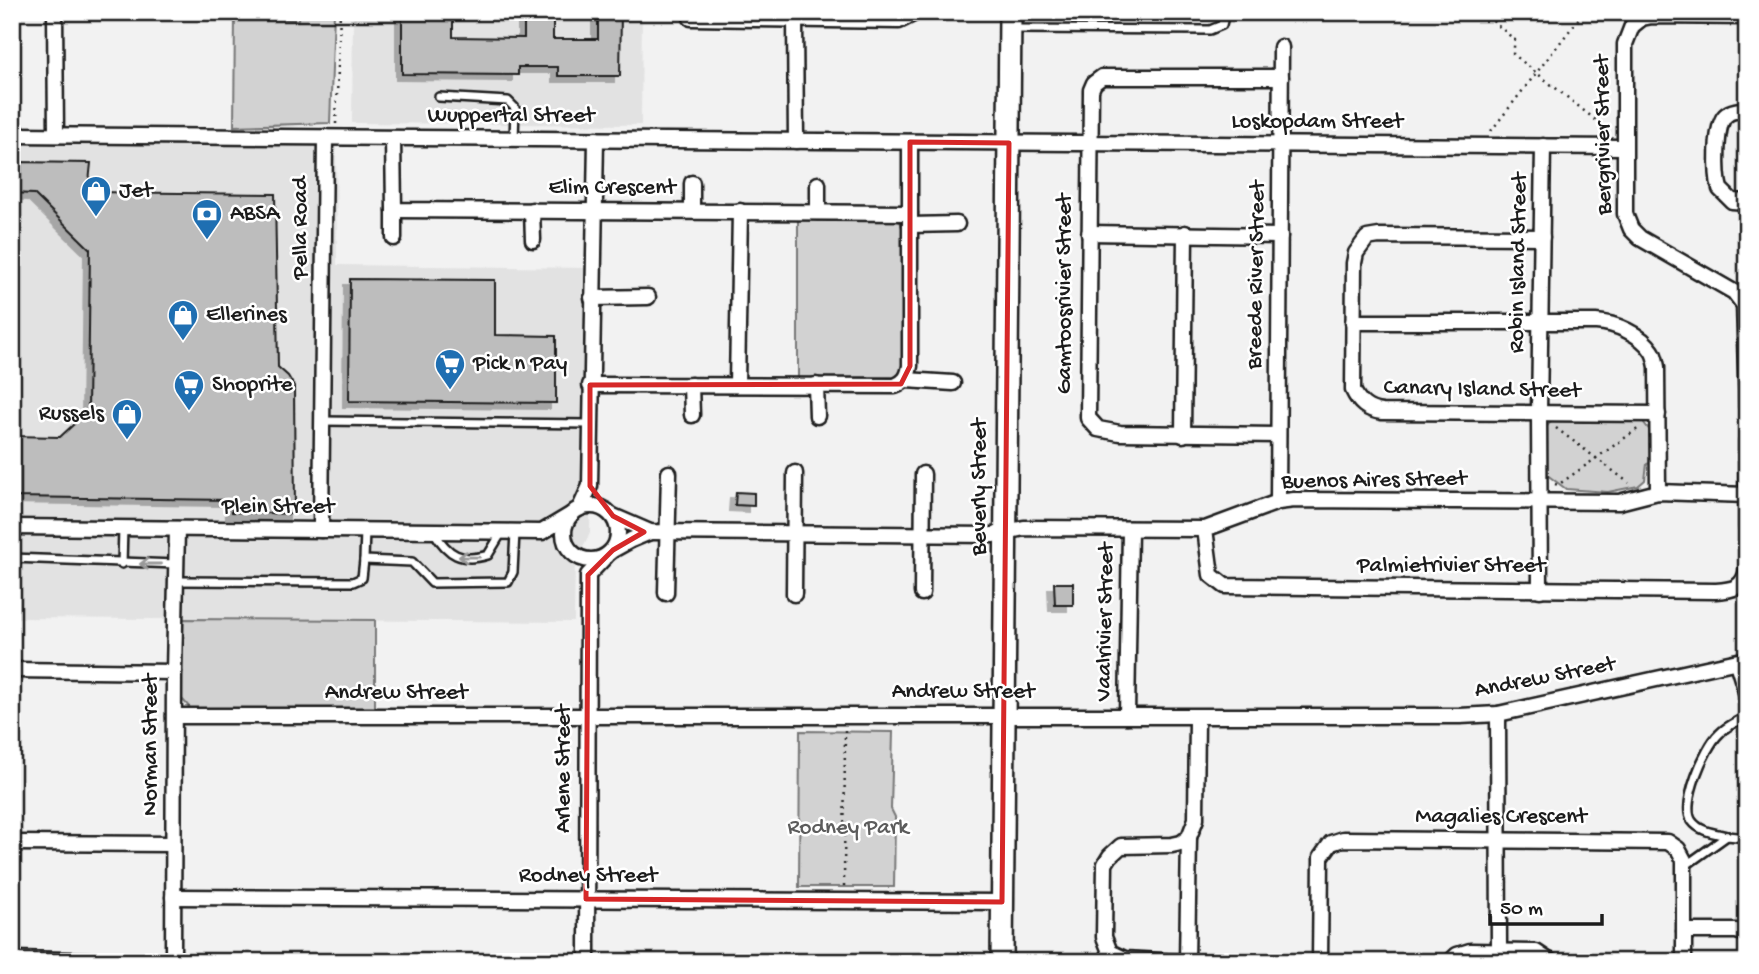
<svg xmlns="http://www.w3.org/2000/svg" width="1759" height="974" font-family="'Gochi Hand',sans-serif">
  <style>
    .built { fill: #e2e2e2 }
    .green { fill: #d2d2d2; stroke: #777; stroke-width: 2 }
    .building { fill: #bdbdbd; stroke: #1c1c1c; stroke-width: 2; filter: url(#shadow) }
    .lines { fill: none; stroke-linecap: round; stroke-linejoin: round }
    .lane-casing { stroke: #1c1c1c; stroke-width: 12 }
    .street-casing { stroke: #1c1c1c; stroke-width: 19 }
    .secondary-casing { stroke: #1c1c1c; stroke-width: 26 }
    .path { stroke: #1c1c1c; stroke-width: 2.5; stroke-dasharray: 2 5; stroke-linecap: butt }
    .lane { stroke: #fff; stroke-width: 7 }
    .street { stroke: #fff; stroke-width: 14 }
    .secondary { stroke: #fff; stroke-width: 21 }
    .oneway { stroke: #999 }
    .marked { fill: none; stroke: #d62828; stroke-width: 5; stroke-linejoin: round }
    .labels { text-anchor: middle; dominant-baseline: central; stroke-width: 5; stroke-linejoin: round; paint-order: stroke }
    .street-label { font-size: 23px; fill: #1c1c1c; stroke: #fff }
    .poi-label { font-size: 23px; fill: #1c1c1c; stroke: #fff; text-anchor: start }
    .park-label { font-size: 23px; fill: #5c5c5c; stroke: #fff }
  </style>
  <defs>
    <filter id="shadow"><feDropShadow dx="-6" dy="6" stdDeviation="0" flood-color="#0004"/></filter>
  </defs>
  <rect width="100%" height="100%" fill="#f2f2f2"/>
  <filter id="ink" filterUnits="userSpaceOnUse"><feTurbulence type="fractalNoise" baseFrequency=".0143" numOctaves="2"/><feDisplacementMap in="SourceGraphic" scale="14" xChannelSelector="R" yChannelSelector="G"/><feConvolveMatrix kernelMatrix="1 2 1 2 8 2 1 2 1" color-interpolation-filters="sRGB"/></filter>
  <g filter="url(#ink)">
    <!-- built -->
    <g class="built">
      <path d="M 353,12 L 642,12 L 641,125 L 352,123 Z"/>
      <path d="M 12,135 L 336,137 L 337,265 L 593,268 L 590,533 L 575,562 L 574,622 L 12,618 Z"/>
    </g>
    <!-- green -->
    <g class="green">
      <path d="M 299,12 L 334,12 L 330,123 L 234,126 L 235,15 L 298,20 Z"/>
      <path d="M 798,218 L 895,219 L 901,223 L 903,228 L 903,370 L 898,377 L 798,378 Z"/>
      <path d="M 1641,419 L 1650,431 L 1650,463 L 1647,464 L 1645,480 L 1638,486 L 1608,492 L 1566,489 L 1546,474 L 1546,428 L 1552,420 Z"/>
      <path d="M 182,619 L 375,620 L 375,711 L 191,709 L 182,699 Z"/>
      <path d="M 800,731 L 893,732 L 891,809 L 895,817 L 894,887 L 799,887 Z"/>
    </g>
    <!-- building -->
    <g class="building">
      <path d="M 402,12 L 453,12 L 453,37 L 524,38 L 524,12 L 553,12 L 553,39 L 598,39 L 598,12 L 621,12 L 620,76 L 558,76 L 558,67 L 518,67 L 518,75 L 402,74 Z"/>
      <path d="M 12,162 L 91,163 L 88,192 L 275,194 L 278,367 L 288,376 L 294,386 L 295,514 L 232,512 L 231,500 L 12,497 L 12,436 L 60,437 L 88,411 L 90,249 L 34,194 L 12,193 Z"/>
      <path d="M 350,279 L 495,280 L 495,335 L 556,336 L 556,403 L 349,401 Z"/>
      <path d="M 736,492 L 754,493 L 754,506 L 735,505 Z"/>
      <path d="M 1054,583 L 1073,583 L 1073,605 L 1055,605 Z"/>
    </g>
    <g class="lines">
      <!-- lane casing -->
      <g class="lane-casing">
        <g id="lane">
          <path d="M 1011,29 L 1210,30 L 1222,25 L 1225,12"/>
          <path d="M 439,97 L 508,101 L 515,108 L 514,139"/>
          <path d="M 323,421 L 590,424"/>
          <path d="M 365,530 L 364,560 L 412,562 L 432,583 L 508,582 L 513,572 L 515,532"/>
          <path d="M 434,532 C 448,555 461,563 488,555 L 502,532"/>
          <path d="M 12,558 L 176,564"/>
          <path d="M 122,564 L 123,528"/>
          <path d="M 177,581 L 353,582 L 362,578 L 364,560"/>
          <path d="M 1733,662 L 1747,707"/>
          <path d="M 1727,836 C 1715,833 1700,832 1692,821 C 1680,805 1705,747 1719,734 C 1726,726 1738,721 1747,716"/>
          <path d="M 1685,866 L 1727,836 L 1747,838"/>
        </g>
      </g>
      <!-- street casing -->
      <g class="street-casing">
        <g id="street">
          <path d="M 55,12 L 56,135"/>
          <path d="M 1747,17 L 1652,16 L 1642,18 L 1632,26 L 1625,44 L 1625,214 L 1631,229 L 1640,238 L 1734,292 L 1744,305 L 1747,407"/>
          <path d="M 691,18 L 899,21 L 917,12"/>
          <path d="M 795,20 L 796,141"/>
          <path d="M 1747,110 C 1739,110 1731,110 1725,116 C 1715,126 1716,175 1720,189 L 1732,201 L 1747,202"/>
          <path d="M 12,135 L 1624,147"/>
          <path d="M 393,138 L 394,210 L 910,213"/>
          <path d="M 532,210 L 533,240"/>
          <path d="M 692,211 L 692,183"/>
          <path d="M 818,212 L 818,184"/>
          <path d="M 910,225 L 957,224"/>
          <path d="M 1089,233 L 1280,236"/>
          <path d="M 1542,237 L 1379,236 L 1367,238 L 1356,253 L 1354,263 L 1353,390 C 1359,403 1367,410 1382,412 L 1658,414"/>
          <path d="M 394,238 L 394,210"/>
          <path d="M 592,298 L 648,297"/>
          <path d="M 1353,322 L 1596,322 C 1615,323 1641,334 1652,351 C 1655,355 1656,362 1657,367 L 1658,492"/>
          <path d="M 906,380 L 953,383"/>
          <path d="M 590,385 L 895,386 C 905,382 908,377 910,366 L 910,142"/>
          <path d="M 691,385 L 692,415"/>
          <path d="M 737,385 L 740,211"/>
          <path d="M 816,385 L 817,416"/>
          <path d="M 1183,435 L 1185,233"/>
          <path d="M 1278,435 L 1120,433 L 1098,429 L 1088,418 L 1091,90 L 1094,83 L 1102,77 L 1281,77"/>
          <path d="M 1747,440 L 1747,528"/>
          <path d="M 1278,502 L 1281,47"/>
          <circle cx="591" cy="533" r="27"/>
          <path d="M 580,508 L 590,486 L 596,139"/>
          <path d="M 613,516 L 650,532 L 993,535 L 1024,528 L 1205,529 L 1278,502 L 1294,500 L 1619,502 L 1658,492 L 1747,495"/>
          <path d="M 12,527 L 542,532 L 572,514"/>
          <path d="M 1205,529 L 1211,575 L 1225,586 L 1716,591 C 1733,590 1743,588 1747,570"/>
          <path d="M 321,530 L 325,137"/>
          <path d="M 613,550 L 631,540 L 650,532"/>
          <path d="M 1540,590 L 1539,413 L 1543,146"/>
          <path d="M 666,593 L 669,473"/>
          <path d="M 922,593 L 923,474"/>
          <path d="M 794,594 L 795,473"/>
          <path d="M 12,670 L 174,672"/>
          <path d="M 1498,714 L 1499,951"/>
          <path d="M 174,716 L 1460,716 L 1498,714 L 1747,659"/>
          <path d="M 1127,716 L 1130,529"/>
          <path d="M 12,843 L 173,844"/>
          <path d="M 173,897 L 1002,902"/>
          <path d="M 1684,931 L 1736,931 L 1747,934"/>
          <path d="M 12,959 L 172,962"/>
          <path d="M 173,962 L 174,672 L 177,529"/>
          <path d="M 587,962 L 588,575 L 606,556"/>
          <path d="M 1177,962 L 1125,959 L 1110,952 L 1104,937 L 1105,864 L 1110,856 L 1121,846 L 1172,845 L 1181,843 L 1189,837 L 1196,819 L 1197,717"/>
          <path d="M 1187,962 L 1189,837"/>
          <path d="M 1320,962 L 1321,857 L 1331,843 L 1343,839 L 1668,842 L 1678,849 L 1684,860 L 1684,962"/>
          <path d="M 1450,962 L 1457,955 L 1470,951 L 1536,952 L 1551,962"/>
        </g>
      </g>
      <!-- secondary casing -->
      <g class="secondary-casing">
        <path id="secondary" d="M 1002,962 L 1010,12"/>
      </g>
      <!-- path -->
      <g class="path">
        <path d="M 1482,12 L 1515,40 L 1513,54 L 1608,130 L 1608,133"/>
        <path d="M 336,124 L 340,12"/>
        <path d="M 1491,131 L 1584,12"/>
        <path d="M 1556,428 L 1629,483"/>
        <path d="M 1555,484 L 1558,485 L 1639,428"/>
        <path d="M 844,886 L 845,729"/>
      </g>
      <!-- lane -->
      <use href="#lane" class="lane"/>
      <!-- street -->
      <use href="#street" class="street"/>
      <!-- secondary -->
      <use href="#secondary" class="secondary"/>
    </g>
    <!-- one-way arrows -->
    <defs><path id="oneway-shaft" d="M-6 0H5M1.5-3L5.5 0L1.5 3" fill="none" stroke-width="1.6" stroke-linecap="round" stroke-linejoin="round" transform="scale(1.75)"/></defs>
    <g class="oneway">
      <use href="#oneway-shaft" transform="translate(469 557) rotate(-179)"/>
      <use href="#oneway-shaft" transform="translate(150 564) rotate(-180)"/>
    </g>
  </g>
  <!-- marked area -->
  <path class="marked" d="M 910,142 L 1009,143 L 1002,902 L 586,899 L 588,575 L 613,550 L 644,532 L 613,516 L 590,486 L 590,385 L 901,384 L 910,366 Z"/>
  <!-- icons -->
  <defs>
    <g id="shop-pin" transform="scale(1.575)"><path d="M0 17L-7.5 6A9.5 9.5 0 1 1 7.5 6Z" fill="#1f6fb2" stroke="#fff"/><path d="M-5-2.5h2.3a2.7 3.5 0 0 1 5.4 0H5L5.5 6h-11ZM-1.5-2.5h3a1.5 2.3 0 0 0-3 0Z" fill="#fff"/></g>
    <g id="bank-pin" transform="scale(1.575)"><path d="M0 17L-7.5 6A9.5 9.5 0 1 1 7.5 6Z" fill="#1f6fb2" stroke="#fff"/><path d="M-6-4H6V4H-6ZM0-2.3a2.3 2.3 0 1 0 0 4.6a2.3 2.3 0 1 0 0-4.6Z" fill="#fff"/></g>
    <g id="supermarket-pin" transform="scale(1.575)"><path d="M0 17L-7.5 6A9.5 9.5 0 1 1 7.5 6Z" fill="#1f6fb2" stroke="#fff"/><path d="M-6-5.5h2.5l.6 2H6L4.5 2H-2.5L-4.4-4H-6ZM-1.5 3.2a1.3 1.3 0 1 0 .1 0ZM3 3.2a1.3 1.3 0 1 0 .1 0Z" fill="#fff"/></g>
  </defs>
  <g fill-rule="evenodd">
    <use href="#shop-pin" x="96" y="191"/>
    <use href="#bank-pin" x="207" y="214"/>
    <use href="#shop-pin" x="183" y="315"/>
    <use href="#supermarket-pin" x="450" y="364"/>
    <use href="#supermarket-pin" x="189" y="385"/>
    <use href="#shop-pin" x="127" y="414"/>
  </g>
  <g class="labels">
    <!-- street labels -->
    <g class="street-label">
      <text x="511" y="116">Wuppertal Street</text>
      <text x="1317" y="122">Loskopdam Street</text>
      <text transform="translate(1604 135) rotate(-91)">Bergrivier Street</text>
      <text x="612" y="188">Elim Crescent</text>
      <text transform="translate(301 228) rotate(-90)">Pella Road</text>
      <text transform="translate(1519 263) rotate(-89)">Robin Island Street</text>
      <text transform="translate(1257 275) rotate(-89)">Breede River Street</text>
      <text transform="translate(1065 294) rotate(-90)">Gamtoosrivier Street</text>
      <text transform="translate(1482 390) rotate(1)">Canary Island Street</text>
      <text transform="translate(1374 481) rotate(-1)">Buenos Aires Street</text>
      <text transform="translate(980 487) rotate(-90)">Beverly Street</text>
      <text x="278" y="507">Plein Street</text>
      <text x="1451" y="566">Palmietrivier Street</text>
      <text transform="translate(1106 622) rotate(-89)">Vaalrivier Street</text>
      <text transform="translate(1545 678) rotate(-11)">Andrew Street</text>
      <text x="963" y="692">Andrew Street</text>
      <text x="396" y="693">Andrew Street</text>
      <text transform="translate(151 745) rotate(-90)">Norman Street</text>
      <text transform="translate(564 769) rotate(-90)">Arlene Street</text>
      <text x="1501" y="817">Magalies Crescent</text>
      <text x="588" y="876">Rodney Street</text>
    </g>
    <!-- poi labels -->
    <g class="poi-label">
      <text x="119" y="191">Jet</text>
      <text x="230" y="214">ABSA</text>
      <text x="206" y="315">Ellerines</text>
      <text x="473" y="364">Pick n Pay</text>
      <text x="212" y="385">Shoprite</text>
      <text x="104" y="414" text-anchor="end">Russels</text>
    </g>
    <!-- park labels -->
    <g class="park-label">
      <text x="848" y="828">Rodney Park</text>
    </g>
  </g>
  <!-- margin -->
  <rect width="1759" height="974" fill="none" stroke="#fff" stroke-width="42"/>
  <rect x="21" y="21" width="1717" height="932" fill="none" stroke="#1c1c1c" stroke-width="2.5" filter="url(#ink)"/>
  <!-- scale -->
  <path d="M1490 914v10h112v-10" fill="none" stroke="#1c1c1c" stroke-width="3.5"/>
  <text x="1500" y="914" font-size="21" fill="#1c1c1c" stroke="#ffffff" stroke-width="5" paint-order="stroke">50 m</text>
</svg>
